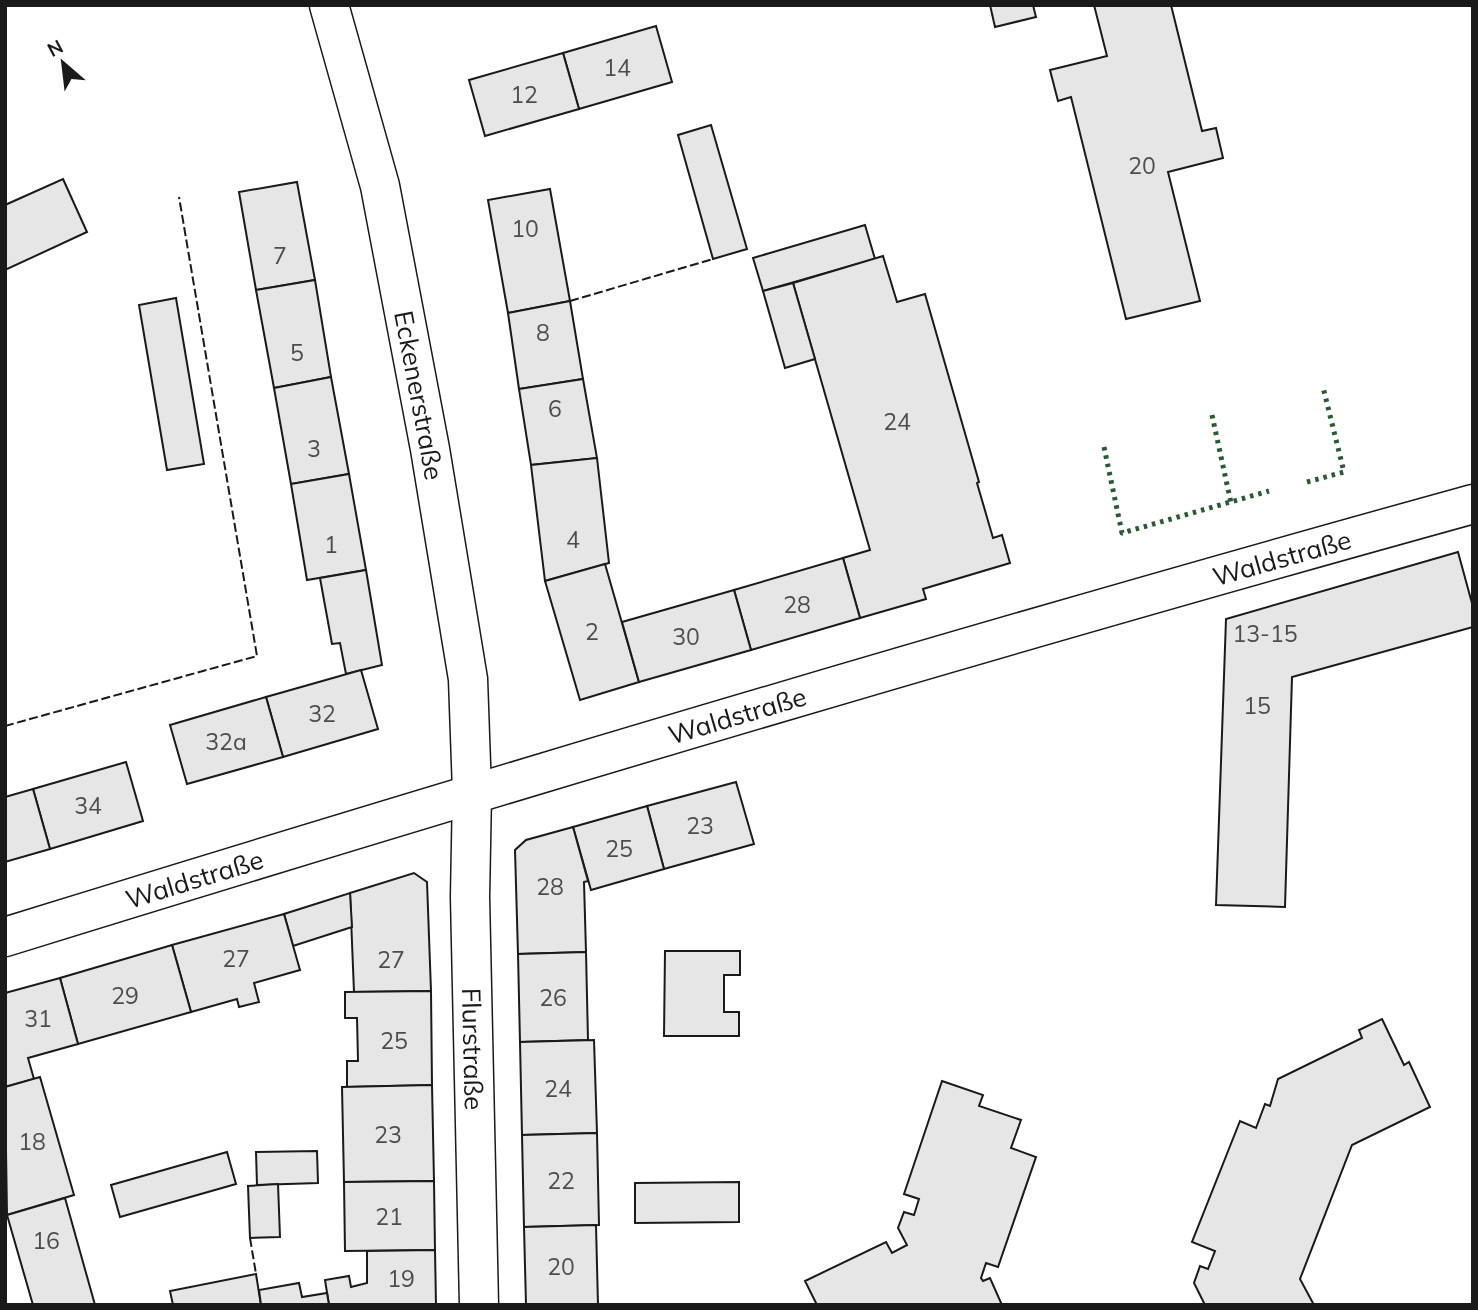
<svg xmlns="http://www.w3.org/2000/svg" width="1478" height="1310" font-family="Mulish,sans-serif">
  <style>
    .building { fill: #e6e6e6; stroke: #1a1a1a; stroke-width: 2 }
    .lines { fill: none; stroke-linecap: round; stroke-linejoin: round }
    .secondary-casing { stroke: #1a1a1a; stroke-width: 41 }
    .secondary { stroke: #fff; stroke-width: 38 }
    .hedge { stroke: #2b5a34; stroke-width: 5; stroke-dasharray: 3.5 5; stroke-linecap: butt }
    .fence { stroke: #1a1a1a; stroke-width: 2; stroke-dasharray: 9 3.5; stroke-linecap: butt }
    .labels { text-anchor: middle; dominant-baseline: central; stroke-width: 5; stroke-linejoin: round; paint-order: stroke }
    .number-label { font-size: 23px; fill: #4d4d4d }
    .street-label { font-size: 26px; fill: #1a1a1a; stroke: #fff }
  </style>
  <rect width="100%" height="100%" fill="#fff"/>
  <!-- building -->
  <g class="building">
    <path d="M 990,5 L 1033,5 L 1036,17 L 995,27 Z"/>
    <path d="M 1094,5 L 1171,5 L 1202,131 L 1216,128 L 1223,158 L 1168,172 L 1200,301 L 1126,319 L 1071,97 L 1058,101 L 1050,70 L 1107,56 Z"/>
    <path d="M 656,26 L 672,82 L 579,109 L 563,53 Z"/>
    <path d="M 563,53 L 579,109 L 485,136 L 469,80 Z"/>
    <path d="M 711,125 L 747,249 L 713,259 L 678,135 Z"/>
    <path d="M 63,179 L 87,232 L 5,270 L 5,205 Z"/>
    <path d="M 297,182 L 315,280 L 256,290 L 239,192 Z"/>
    <path d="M 550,189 L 570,301 L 508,313 L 488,200 Z"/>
    <path d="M 865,225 L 875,259 L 763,291 L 753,258 Z"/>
    <path d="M 883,256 L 897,302 L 925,294 L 979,482 L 977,483 L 993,538 L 1002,535 L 1010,563 L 923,589 L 926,599 L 860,618 L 843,558 L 870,550 L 793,283 Z"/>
    <path d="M 315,280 L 331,377 L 274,388 L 256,290 Z"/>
    <path d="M 793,283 L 815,359 L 785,368 L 763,291 Z"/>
    <path d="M 176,298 L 204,464 L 167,470 L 139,305 Z"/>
    <path d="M 570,301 L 583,379 L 519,389 L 508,313 Z"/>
    <path d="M 331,377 L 349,474 L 291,484 L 274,388 Z"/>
    <path d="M 583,379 L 597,458 L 531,465 L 519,389 Z"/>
    <path d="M 597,458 L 609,563 L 545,581 L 531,465 Z"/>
    <path d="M 349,474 L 366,570 L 307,580 L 291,484 Z"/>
    <path d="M 1458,552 L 1473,607 L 1473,627 L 1292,677 L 1285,907 L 1216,905 L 1226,619 Z"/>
    <path d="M 843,558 L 860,618 L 751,650 L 734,590 Z"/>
    <path d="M 605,564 L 639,682 L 580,700 L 545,581 Z"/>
    <path d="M 366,570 L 382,665 L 346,674 L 340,643 L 332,644 L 320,578 Z"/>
    <path d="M 734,590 L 751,650 L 639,682 L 622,622 Z"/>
    <path d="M 361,670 L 378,729 L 283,757 L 266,697 Z"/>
    <path d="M 266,697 L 283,757 L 187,784 L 170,725 Z"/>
    <path d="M 126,762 L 143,821 L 50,849 L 33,789 Z"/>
    <path d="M 736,782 L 754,844 L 664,869 L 647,806 Z"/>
    <path d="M 33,789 L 50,849 L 5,862 L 5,797 Z"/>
    <path d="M 647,806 L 664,869 L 591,890 L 573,827 Z"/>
    <path d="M 573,827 L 588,881 L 584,882 L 586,952 L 518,954 L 515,850 L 526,840 Z"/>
    <path d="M 414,873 L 427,882 L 431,991 L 354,992 L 350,893 Z"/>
    <path d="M 350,893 L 352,927 L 293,946 L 284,914 Z"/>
    <path d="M 284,914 L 300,970 L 254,983 L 259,1002 L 239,1007 L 237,999 L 191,1012 L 172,945 Z"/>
    <path d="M 172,945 L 191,1012 L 78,1044 L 60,978 Z"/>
    <path d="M 665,951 L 740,951 L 740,975 L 724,975 L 724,1012 L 739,1012 L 739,1036 L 664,1036 Z"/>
    <path d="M 586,952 L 588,1040 L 520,1042 L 518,954 Z"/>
    <path d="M 60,978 L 78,1044 L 28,1058 L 34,1079 L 5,1087 L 5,993 Z"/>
    <path d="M 431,991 L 432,1085 L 347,1087 L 347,1061 L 358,1061 L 357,1018 L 345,1018 L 345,992 Z"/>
    <path d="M 1382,1019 L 1404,1065 L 1409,1062 L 1430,1107 L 1352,1145 L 1300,1279 L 1314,1305 L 1205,1305 L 1194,1283 L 1200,1266 L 1208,1269 L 1215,1251 L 1192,1242 L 1240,1121 L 1256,1128 L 1265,1104 L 1270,1106 L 1278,1079 L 1362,1038 L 1359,1030 Z"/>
    <path d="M 594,1040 L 597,1133 L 522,1135 L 520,1042 Z"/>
    <path d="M 40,1077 L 74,1195 L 7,1215 L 5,1087 Z"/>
    <path d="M 942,1081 L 983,1095 L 979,1106 L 1021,1120 L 1011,1148 L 1036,1157 L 998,1267 L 986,1263 L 981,1278 L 983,1281 L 990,1278 L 1002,1305 L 817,1305 L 805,1281 L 886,1242 L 892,1253 L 907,1245 L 898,1228 L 904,1212 L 914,1215 L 919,1199 L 904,1194 Z"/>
    <path d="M 432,1085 L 434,1181 L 344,1182 L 342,1087 Z"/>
    <path d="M 597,1133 L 599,1225 L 524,1227 L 522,1135 Z"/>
    <path d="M 317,1151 L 318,1183 L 257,1185 L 256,1152 Z"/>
    <path d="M 227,1152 L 236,1184 L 120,1217 L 111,1185 Z"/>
    <path d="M 434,1181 L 435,1250 L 345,1251 L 344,1182 Z"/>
    <path d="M 739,1182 L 739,1222 L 635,1223 L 635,1183 Z"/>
    <path d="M 278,1184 L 280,1237 L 250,1238 L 248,1186 Z"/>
    <path d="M 65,1198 L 95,1305 L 33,1305 L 7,1215 Z"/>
    <path d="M 596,1225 L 598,1305 L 526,1305 L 524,1227 Z"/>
    <path d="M 435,1250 L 436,1305 L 329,1305 L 325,1280 L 349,1276 L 351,1287 L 367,1283 L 367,1251 Z"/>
    <path d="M 256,1274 L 261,1305 L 173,1305 L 170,1291 Z"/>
    <path d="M 299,1283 L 302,1297 L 327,1293 L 329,1305 L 261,1305 L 259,1290 Z"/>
  </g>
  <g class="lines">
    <!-- secondary casing -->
    <g class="secondary-casing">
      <g id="secondary">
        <path id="s1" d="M 329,5 L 380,186 L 430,449 L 468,679 L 472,792 L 470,897 L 479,1305"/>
        <path id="s2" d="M 5,937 C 493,786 981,640 1473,504"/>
      </g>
    </g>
    <!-- secondary -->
    <use href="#secondary" class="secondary"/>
    <!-- hedge -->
    <g class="hedge">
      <path d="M 1212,415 L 1231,503"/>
      <path d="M 1104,447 L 1122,533 L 1269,491"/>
      <path d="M 1307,482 L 1344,472 L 1323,387"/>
    </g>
    <!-- fence -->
    <g class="fence">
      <path d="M 570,301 L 713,259"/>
      <path d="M 5,726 L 257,656 L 179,197"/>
      <path d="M 250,1238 L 256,1274"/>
    </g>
  </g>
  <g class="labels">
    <!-- number labels -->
    <g class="number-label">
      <text x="617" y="67">14</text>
      <text x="524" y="94">12</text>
      <text x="1142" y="165">20</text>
      <text x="525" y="228">10</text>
      <text x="280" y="255">7</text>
      <text x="543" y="332">8</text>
      <text x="297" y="352">5</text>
      <text x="555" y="408">6</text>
      <text x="897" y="421">24</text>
      <text x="314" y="448">3</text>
      <text x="573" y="539">4</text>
      <text x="331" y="544">1</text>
      <text x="797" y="604">28</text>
      <text x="592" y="631">2</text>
      <text x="1265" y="633">13-15</text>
      <text x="686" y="636">30</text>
      <text x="1257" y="705">15</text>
      <text x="322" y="713">32</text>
      <text x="226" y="741">32a</text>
      <text x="88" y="805">34</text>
      <text x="700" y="825">23</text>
      <text x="619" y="848">25</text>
      <text x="550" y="886">28</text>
      <text x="236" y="958">27</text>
      <text x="391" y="959">27</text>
      <text x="125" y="995">29</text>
      <text x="553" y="997">26</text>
      <text x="38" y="1018">31</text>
      <text x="394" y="1040">25</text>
      <text x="558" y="1088">24</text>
      <text x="388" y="1134">23</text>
      <text x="32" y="1141">18</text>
      <text x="561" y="1180">22</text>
      <text x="389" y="1216">21</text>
      <text x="46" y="1240">16</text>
      <text x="561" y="1266">20</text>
      <text x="401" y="1278">19</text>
    </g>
    <!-- street labels -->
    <g class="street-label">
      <text stroke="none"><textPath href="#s1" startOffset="401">Eckenerstraße</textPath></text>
      <text stroke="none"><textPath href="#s2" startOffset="1332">Waldstraße</textPath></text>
      <text stroke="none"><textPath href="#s2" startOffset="765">Waldstraße</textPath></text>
      <text stroke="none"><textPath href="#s2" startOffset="198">Waldstraße</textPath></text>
      <text stroke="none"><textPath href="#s1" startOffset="1059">Flurstraße</textPath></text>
    </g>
  </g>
  <!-- border -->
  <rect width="1478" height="1310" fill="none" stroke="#1a1a1a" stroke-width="14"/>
  <!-- north arrow -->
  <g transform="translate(63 63) rotate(332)" stroke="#ffffff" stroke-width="5" paint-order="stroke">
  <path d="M0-5L12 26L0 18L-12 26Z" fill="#1a1a1a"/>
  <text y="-10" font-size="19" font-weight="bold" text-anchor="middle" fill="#1a1a1a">N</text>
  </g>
</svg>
